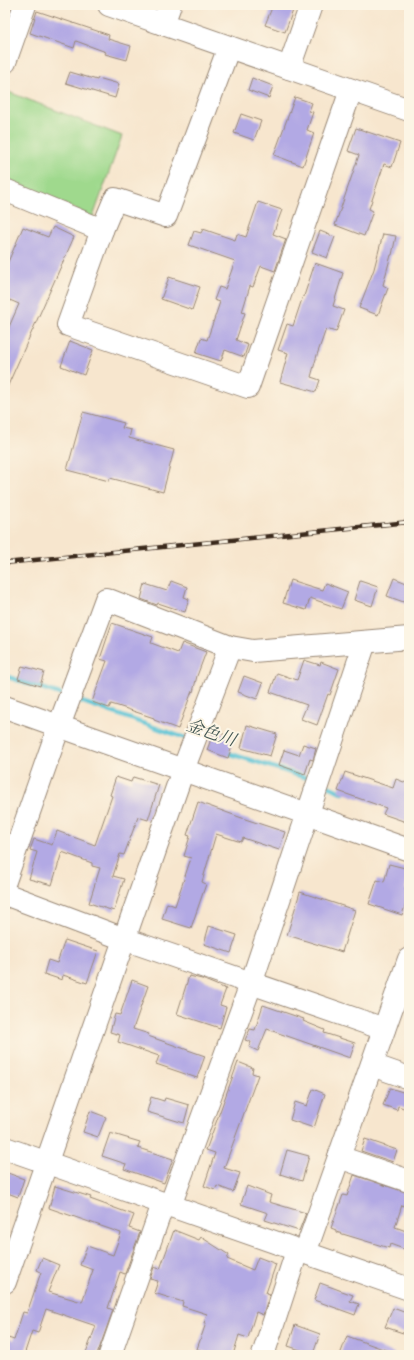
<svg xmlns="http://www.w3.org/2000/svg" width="414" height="1360" font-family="'Libre Bodoni','Noto Serif JP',serif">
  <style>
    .green { fill: #9fd98d; stroke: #6d8256 }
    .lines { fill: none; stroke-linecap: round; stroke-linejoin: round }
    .stream { stroke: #59c2d5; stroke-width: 4.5 }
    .building { fill: #b2a9e4 }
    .minor-casing { stroke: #998876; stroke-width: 24 }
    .minor { stroke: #fff; stroke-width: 22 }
    .rail-casing { stroke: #3b2a1e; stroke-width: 4.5 }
    .rail { stroke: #fcf5e5; stroke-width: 3; stroke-dasharray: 9; stroke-linecap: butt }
    .labels { text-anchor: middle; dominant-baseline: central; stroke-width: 4; stroke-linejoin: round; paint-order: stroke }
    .water-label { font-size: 17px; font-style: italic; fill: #445855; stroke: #fcf5e5 }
  </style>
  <rect width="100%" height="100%" fill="#fcf5e5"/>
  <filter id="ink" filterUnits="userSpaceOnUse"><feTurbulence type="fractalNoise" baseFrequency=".025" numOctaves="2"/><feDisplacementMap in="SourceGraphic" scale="8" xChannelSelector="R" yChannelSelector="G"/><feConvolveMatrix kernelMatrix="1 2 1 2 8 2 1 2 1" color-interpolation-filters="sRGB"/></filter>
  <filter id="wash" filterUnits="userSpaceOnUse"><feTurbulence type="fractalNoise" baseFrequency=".012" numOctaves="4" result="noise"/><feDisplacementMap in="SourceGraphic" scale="16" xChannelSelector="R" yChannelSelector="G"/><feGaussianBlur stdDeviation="0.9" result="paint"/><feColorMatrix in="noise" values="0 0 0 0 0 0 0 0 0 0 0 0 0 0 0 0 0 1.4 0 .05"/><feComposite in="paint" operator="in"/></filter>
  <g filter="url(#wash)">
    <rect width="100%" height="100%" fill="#f7e6ce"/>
    <!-- green -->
    <path class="green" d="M 6,91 L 122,136 L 93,217 L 5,178 Z"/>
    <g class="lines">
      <!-- stream -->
      <g class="stream">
        <path d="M 5,676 L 63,695"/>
        <path d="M 74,699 L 188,739"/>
        <path d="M 225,752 L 313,780"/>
        <path d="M 324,784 L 343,793"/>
      </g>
    </g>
    <g id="blocks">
      <!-- building -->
      <g class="building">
        <path d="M 273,5 L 295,5 L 285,32 L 265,25 Z"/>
        <path d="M 37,11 L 109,35 L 108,39 L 131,46 L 127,60 L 105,54 L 106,52 L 76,41 L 74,48 L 30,33 Z"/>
        <path d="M 70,72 L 97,80 L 98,78 L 119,84 L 115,98 L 66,83 Z"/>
        <path d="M 252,78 L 273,86 L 269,98 L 248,90 Z"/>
        <path d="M 295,97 L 312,103 L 309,111 L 313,112 L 307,130 L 314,133 L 303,166 L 274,155 Z"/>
        <path d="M 241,114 L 261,121 L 254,140 L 234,133 Z"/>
        <path d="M 356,128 L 400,143 L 392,167 L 384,164 L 369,209 L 373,211 L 364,236 L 335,225 L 359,155 L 348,151 Z"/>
        <path d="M 258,202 L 282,210 L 273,234 L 286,239 L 275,271 L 261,266 L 253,287 L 250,286 L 242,312 L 245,313 L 236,340 L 248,345 L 244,357 L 225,350 L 221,361 L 196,353 L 201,338 L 207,340 L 220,302 L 214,300 L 219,287 L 225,289 L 235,261 L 189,245 L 194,231 L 201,233 L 203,229 L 235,240 L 237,234 L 246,237 Z"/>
        <path d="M 23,227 L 48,237 L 53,227 L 74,237 L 5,392 L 5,336 L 19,304 L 5,298 L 5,269 Z"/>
        <path d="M 320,231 L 335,237 L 327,258 L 312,252 Z"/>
        <path d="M 383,234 L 396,236 L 392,255 L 391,255 L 383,285 L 388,288 L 378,315 L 359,308 L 374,269 Z"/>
        <path d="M 315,263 L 343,273 L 333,306 L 344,310 L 336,332 L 326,329 L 317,355 L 311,377 L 320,380 L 316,392 L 280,382 L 288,353 L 278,350 L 287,324 L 293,326 L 303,296 L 304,296 Z"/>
        <path d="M 169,277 L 200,287 L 192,310 L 161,299 Z"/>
        <path d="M 70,341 L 93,350 L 84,375 L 61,366 Z"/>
        <path d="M 83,412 L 124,423 L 122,428 L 131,430 L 129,438 L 174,450 L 163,492 L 110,478 L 109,481 L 67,470 Z"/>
        <path d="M 394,578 L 409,584 L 409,604 L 387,596 Z"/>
        <path d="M 290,580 L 322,590 L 325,583 L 348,592 L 341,609 L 310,598 L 306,610 L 283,603 Z"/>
        <path d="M 171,581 L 187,587 L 184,597 L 189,599 L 185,612 L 158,603 L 157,605 L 141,599 L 145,584 L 167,591 Z"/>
        <path d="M 360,581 L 378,587 L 372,606 L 354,600 Z"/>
        <path d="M 112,623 L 153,637 L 151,643 L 178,653 L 182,643 L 206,652 L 197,676 L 193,692 L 192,691 L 178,729 L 154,720 L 154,718 L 118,706 L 111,704 L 109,708 L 92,702 L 107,661 L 100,659 Z"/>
        <path d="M 304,660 L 320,665 L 321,662 L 339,669 L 330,695 L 328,694 L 317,725 L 301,719 L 307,705 L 270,692 L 277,673 L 297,680 Z"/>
        <path d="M 22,666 L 44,672 L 40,686 L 18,679 Z"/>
        <path d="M 244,676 L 263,683 L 257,699 L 238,692 Z"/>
        <path d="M 247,725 L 277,734 L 270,756 L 241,748 Z"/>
        <path d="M 214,731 L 235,738 L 228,758 L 207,750 Z"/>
        <path d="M 303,744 L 316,748 L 313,760 L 310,759 L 305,774 L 279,765 L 284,750 L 299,755 Z"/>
        <path d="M 345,772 L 393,788 L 396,779 L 409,784 L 409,823 L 383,814 L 386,808 L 338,791 Z"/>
        <path d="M 116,777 L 131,782 L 133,777 L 159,785 L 148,820 L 138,817 L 124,855 L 120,854 L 113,876 L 124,879 L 114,911 L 89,903 L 100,868 L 92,866 L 92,863 L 62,852 L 52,885 L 29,879 L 37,852 L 30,850 L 34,839 L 52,845 L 57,831 L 95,845 L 112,796 L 110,795 Z"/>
        <path d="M 198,802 L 242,818 L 285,832 L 279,850 L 243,838 L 241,842 L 216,834 L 202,882 L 206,884 L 191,928 L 162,919 L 167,903 L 175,906 L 191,858 L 184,856 L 190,836 L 187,835 Z"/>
        <path d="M 389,864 L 409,869 L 409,876 L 405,889 L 409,890 L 409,894 L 402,915 L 369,904 L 377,880 L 384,882 Z"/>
        <path d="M 300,892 L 355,910 L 342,952 L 287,935 Z"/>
        <path d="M 209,926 L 237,935 L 231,953 L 204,944 Z"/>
        <path d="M 65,940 L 98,951 L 87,983 L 63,975 L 62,980 L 44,974 L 48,960 L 57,963 Z"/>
        <path d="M 189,976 L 202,979 L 226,989 L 220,1005 L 226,1007 L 220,1028 L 177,1014 Z"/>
        <path d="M 132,980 L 148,986 L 133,1029 L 149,1034 L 148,1036 L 205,1056 L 197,1078 L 156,1064 L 159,1056 L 118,1042 L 120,1035 L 110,1032 L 115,1014 L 120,1015 Z"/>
        <path d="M 263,1005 L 304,1019 L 303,1021 L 325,1030 L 324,1033 L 355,1043 L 350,1058 L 267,1029 L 258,1051 L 249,1047 L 251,1042 L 245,1040 L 250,1029 L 255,1030 Z"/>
        <path d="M 238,1062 L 253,1068 L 252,1073 L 258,1075 L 224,1168 L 240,1173 L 233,1192 L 217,1186 L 215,1190 L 204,1186 L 215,1153 L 206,1150 Z"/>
        <path d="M 390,1088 L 409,1094 L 409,1110 L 398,1106 L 397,1110 L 383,1105 Z"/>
        <path d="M 313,1089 L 325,1094 L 314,1128 L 290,1120 L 295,1102 L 307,1106 Z"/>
        <path d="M 151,1097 L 164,1101 L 165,1098 L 189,1105 L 184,1123 L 147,1112 Z"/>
        <path d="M 90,1111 L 106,1117 L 98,1137 L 83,1132 Z"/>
        <path d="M 110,1133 L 140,1142 L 138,1148 L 173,1159 L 164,1183 L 124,1169 L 126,1164 L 102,1156 Z"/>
        <path d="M 365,1139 L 397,1150 L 393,1162 L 361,1151 Z"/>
        <path d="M 287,1150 L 309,1156 L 302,1181 L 280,1174 Z"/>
        <path d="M 5,1172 L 24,1179 L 18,1197 L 5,1192 Z"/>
        <path d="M 354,1175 L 408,1193 L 404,1206 L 402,1205 L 395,1227 L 409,1232 L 409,1251 L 390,1244 L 389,1248 L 336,1232 L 336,1230 L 331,1228 L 343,1195 L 347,1196 Z"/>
        <path d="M 55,1186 L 91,1197 L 90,1199 L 134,1215 L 129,1228 L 140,1232 L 125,1274 L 120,1272 L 108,1308 L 113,1310 L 97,1355 L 85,1355 L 96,1326 L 46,1309 L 38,1333 L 32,1331 L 24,1355 L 11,1355 L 5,1353 L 5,1337 L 14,1340 L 23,1312 L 27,1313 L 41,1272 L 37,1270 L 42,1258 L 59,1265 L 48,1292 L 82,1302 L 93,1270 L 80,1265 L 87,1246 L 113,1255 L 121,1233 L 49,1208 Z"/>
        <path d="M 247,1186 L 271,1195 L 269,1202 L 306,1213 L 299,1231 L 265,1220 L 268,1213 L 241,1204 Z"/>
        <path d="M 174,1230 L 199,1240 L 201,1237 L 229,1255 L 227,1259 L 253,1270 L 258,1257 L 276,1264 L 266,1293 L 270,1294 L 263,1315 L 256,1312 L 248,1338 L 239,1335 L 233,1355 L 213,1355 L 197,1349 L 206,1323 L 204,1323 L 207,1314 L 182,1306 L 183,1302 L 154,1293 L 158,1281 L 150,1279 L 154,1267 L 160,1269 Z"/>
        <path d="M 320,1283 L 353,1295 L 350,1301 L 359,1304 L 355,1315 L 314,1300 Z"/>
        <path d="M 393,1308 L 409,1314 L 409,1327 L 406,1334 L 385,1327 Z"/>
        <path d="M 295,1325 L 320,1334 L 313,1354 L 288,1346 Z"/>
        <path d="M 347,1336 L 394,1353 L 394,1355 L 340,1355 Z"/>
      </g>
    </g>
  </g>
  <g filter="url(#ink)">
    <use href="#blocks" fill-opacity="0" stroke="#998876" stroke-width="1"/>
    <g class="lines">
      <!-- minor casing -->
      <g class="minor-casing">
        <g id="minor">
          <path d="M 109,5 L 409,110"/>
          <path d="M 163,24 L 170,5"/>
          <path d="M 5,62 L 25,5"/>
          <path d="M 289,68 L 311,5"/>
          <path d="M 5,190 L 102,230 L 68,325 L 248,387 L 351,90"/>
          <path d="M 102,230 L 115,199 L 166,216 L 229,47"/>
          <path d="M 5,707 L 409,850"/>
          <path d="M 5,881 L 59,726 L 106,599 L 230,647 L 253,651 L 409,638"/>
          <path d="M 5,894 L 124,939 L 384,1029"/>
          <path d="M 372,1065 L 409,1078"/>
          <path d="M 5,1148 L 409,1289"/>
          <path d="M 339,1157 L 409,1181"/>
          <path d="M 170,1206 L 251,984 L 365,642"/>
          <path d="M 305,1253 L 409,959"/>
          <path d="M 5,1282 L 183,770 L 230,647"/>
          <path d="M 110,1355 L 163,1204"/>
          <path d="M 263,1355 L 297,1251"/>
        </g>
      </g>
      <!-- minor -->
      <use href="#minor" class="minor"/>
      <!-- rail casing -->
      <g class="rail-casing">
        <path id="rail" d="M 5,563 L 409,522"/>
      </g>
      <!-- rail -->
      <use href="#rail" class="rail"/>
    </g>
  </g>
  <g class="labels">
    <!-- water labels -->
    <g class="water-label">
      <text transform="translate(211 733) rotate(19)">金色川</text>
    </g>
  </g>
  <!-- margin -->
  <rect width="414" height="1360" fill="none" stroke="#fcf5e5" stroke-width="20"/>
</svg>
